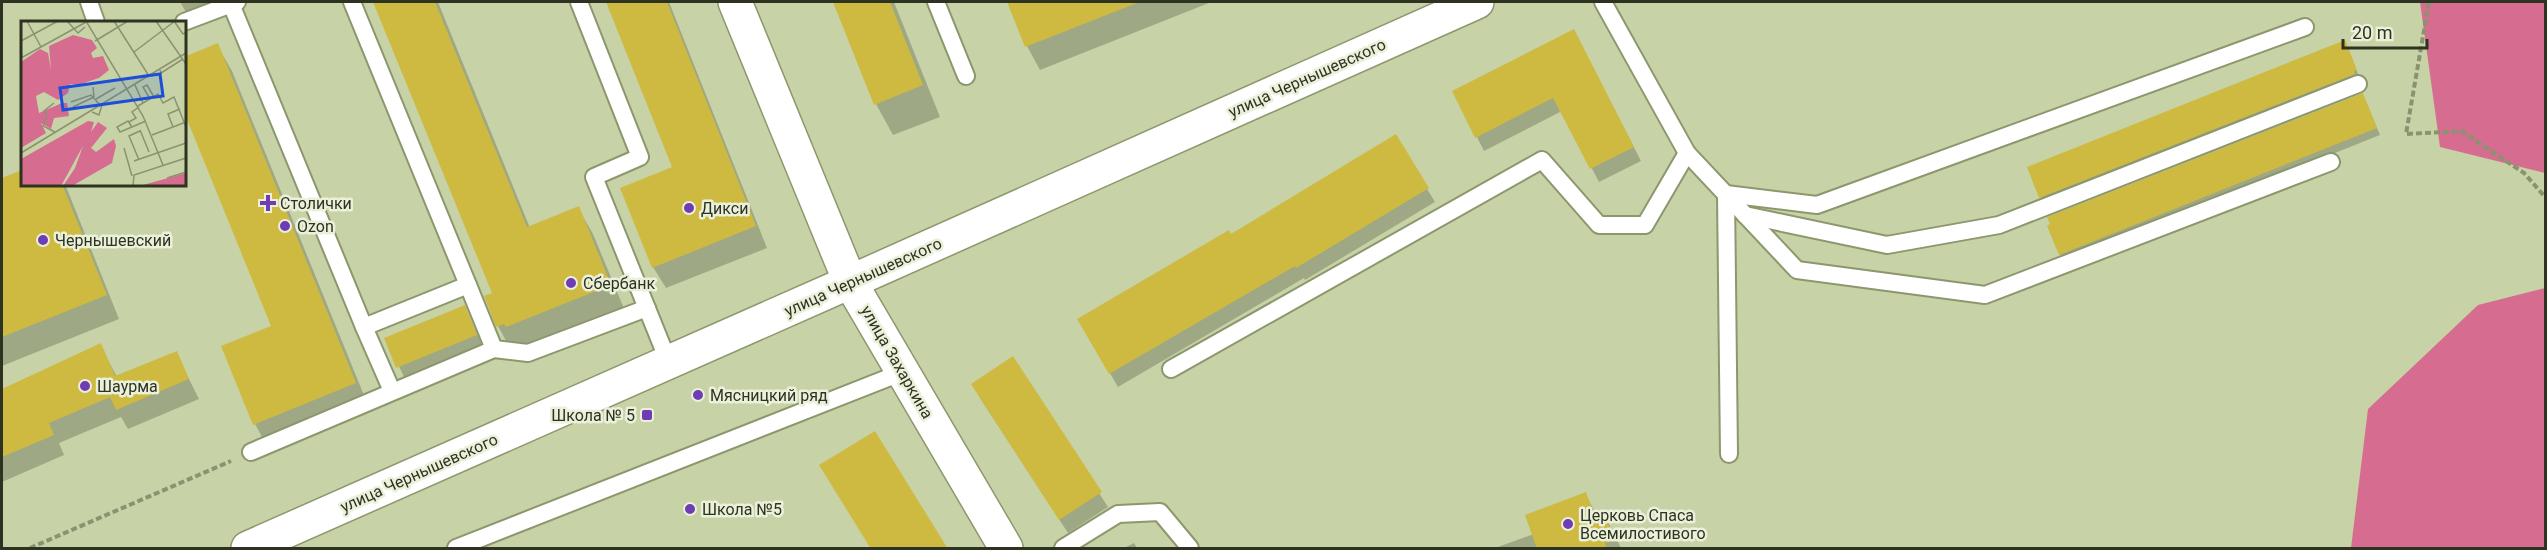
<svg xmlns="http://www.w3.org/2000/svg" width="2547" height="550" font-family="Roboto,sans-serif">
  <style>
    .forest { fill: #d76c91 }
    .shadow { fill: #0003 }
    .building { fill: #ceba40 }
    .lines { fill: none; stroke-linecap: round; stroke-linejoin: round }
    .service-casing { stroke: #8c976d; stroke-width: 20 }
    .tertiary-casing { stroke: #8c976d; stroke-width: 36 }
    .primary-casing { stroke: #8c976d; stroke-width: 36 }
    .path { stroke: #8a9370; stroke-width: 4; stroke-dasharray: 6 3; stroke-linecap: butt }
    .service { stroke: #fff; stroke-width: 16 }
    .tertiary { stroke: #fff; stroke-width: 33 }
    .primary { stroke: #fff; stroke-width: 33 }
    .poi-dot { fill: #703cb3; stroke: #eaf0da; stroke-width: 2 }
    .labels { text-anchor: middle; dominant-baseline: central; stroke-width: 5; stroke-linejoin: round; paint-order: stroke }
    .street-label { font-size: 16px; fill: #2e3220; stroke: #eaf0da }
    .poi-label { font-size: 16px; fill: #2e3220; stroke: #eaf0da; text-anchor: start }
    .inset-road { fill: none; stroke: #8a9370; stroke-width: 1.5 }
    .view { fill: #1d4ed8; fill-opacity: 0.15; stroke: #1d4ed8; stroke-width: 3 }
    .inset-edge { fill: none; stroke: #2e3220; stroke-width: 3 }
  </style>
  <rect width="100%" height="100%" fill="#c7d3a6"/>
  <!-- forest -->
  <g class="forest">
    <path d="M 2420,2 L 2545,2 L 2545,173 L 2440,147 Z"/>
    <path d="M 2545,288 L 2545,548 L 2351,548 L 2368,409 L 2478,305 Z"/>
  </g>
  <!-- shadow -->
  <g class="shadow">
    <path d="M 180,2 L 242,2 L 192,22 Z"/>
    <path d="M 374,2 L 438,2 L 530,228 L 578,208 L 593,234 L 625,311 L 512,352 L 498,326 L 494,294 Z"/>
    <path d="M 608,2 L 669,2 L 767,248 L 666,288 L 653,267 L 674,168 Z"/>
    <path d="M 835,2 L 894,2 L 940,117 L 893,135 L 876,104 Z"/>
    <path d="M 1009,2 L 1209,2 L 1209,3 L 1040,70 L 1027,46 Z"/>
    <path d="M 217,45 L 232,71 L 370,410 L 269,450 L 255,424 L 273,327 Z"/>
    <path d="M 1581,45 L 1641,161 L 1599,182 L 1562,111 L 1484,151 L 1477,137 Z"/>
    <path d="M 2348,48 L 2359,77 L 2045,204 L 2041,197 Z"/>
    <path d="M 2366,102 L 2380,135 L 2064,261 L 2061,255 L 2049,226 Z"/>
    <path d="M 1395,136 L 1435,202 L 1305,280 L 1304,278 L 1118,387 L 1079,320 L 1230,236 Z"/>
    <path d="M 22,171 L 22,184 L 65,184 L 119,319 L 2,366 L 2,180 Z"/>
    <path d="M 464,306 L 484,349 L 406,381 L 386,339 Z"/>
    <path d="M 100,345 L 117,377 L 176,353 L 199,399 L 128,429 L 121,417 L 59,443 L 64,455 L 2,482 L 2,390 Z"/>
    <path d="M 1013,358 L 1108,507 L 1068,533 L 980,398 Z"/>
    <path d="M 1585,494 L 1597,515 L 1603,513 L 1621,548 L 1495,548 L 1534,534 Z"/>
    <path d="M 1134,543 L 1137,548 L 1124,548 Z"/>
  </g>
  <!-- building -->
  <g class="building">
    <path d="M 373,2 L 435,2 L 527,227 L 579,206 L 611,285 L 506,327 L 504,324 L 496,327 L 484,296 L 492,293 Z"/>
    <path d="M 606,2 L 667,2 L 756,226 L 652,268 L 620,188 L 672,167 Z"/>
    <path d="M 833,2 L 890,2 L 923,85 L 874,105 Z"/>
    <path d="M 1007,2 L 1136,2 L 1137,3 L 1025,47 Z"/>
    <path d="M 1574,29 L 1634,147 L 1590,169 L 1553,98 L 1475,138 L 1452,91 Z"/>
    <path d="M 2345,40 L 2357,70 L 2354,71 L 2355,74 L 2039,198 L 2027,167 Z"/>
    <path d="M 218,43 L 356,383 L 253,425 L 221,346 L 271,326 L 184,112 L 184,57 Z"/>
    <path d="M 2363,93 L 2377,128 L 2059,255 L 2047,226 L 2050,224 L 2047,217 Z"/>
    <path d="M 1396,134 L 1429,188 L 1296,268 L 1295,266 L 1109,374 L 1077,319 L 1229,230 L 1231,234 Z"/>
    <path d="M 22,170 L 22,184 L 62,184 L 107,295 L 2,337 L 2,178 Z"/>
    <path d="M 465,305 L 477,335 L 396,368 L 384,338 Z"/>
    <path d="M 101,343 L 115,376 L 177,351 L 189,379 L 116,410 L 110,397 L 49,423 L 54,435 L 2,457 L 2,389 Z"/>
    <path d="M 1013,356 L 1102,492 L 1059,520 L 971,384 Z"/>
    <path d="M 875,431 L 948,549 L 871,549 L 819,465 Z"/>
    <path d="M 1586,492 L 1594,514 L 1603,511 L 1614,540 L 1605,543 L 1607,549 L 1537,549 L 1525,515 Z"/>
  </g>
  <g class="lines">
    <!-- service casing -->
    <g class="service-casing">
      <g id="service">
        <path d="M 89,2 L 96,22"/>
        <path d="M 579,2 L 640,157 L 594,177 L 669,363"/>
        <path d="M 936,2 L 966,76"/>
        <path d="M 1603,2 L 1687,153 L 1797,270 L 1985,295 L 2331,162"/>
        <path d="M 231,4 L 364,327 L 468,285 L 352,2"/>
        <path d="M 184,22 L 237,2"/>
        <path d="M 1745,215 L 1887,245 L 1999,225 L 2358,84"/>
        <path d="M 468,285 L 494,349"/>
        <path d="M 364,327 L 392,391"/>
        <path d="M 1171,369 L 1542,160 L 1599,225 L 1645,225 L 1687,153"/>
        <path d="M 251,452 L 494,349 L 528,353 L 647,308"/>
        <path d="M 1729,454 L 1726,194 L 1817,205 L 2305,27"/>
        <path d="M 456,548 L 903,372"/>
        <path d="M 1063,548 L 1118,514 L 1160,512 L 1190,548"/>
      </g>
    </g>
    <!-- tertiary casing -->
    <g class="tertiary-casing">
      <path id="tertiary" d="M 735,2 L 850,282 L 1006,548"/>
    </g>
    <!-- primary casing -->
    <g class="primary-casing">
      <path id="primary" d="M 248,548 L 850,282 L 1477,2"/>
    </g>
    <!-- path -->
    <g class="path">
      <path d="M 2429,2 L 2406,134 L 2461,131 L 2524,173 L 2546,198"/>
      <path d="M 30,548 L 231,461"/>
    </g>
    <!-- service -->
    <use href="#service" class="service"/>
    <!-- tertiary -->
    <use href="#tertiary" class="tertiary"/>
    <!-- primary -->
    <use href="#primary" class="primary"/>
  </g>
  <!-- markers -->
  <g class="poi-dot">
    <path d="M265 194h6v6h6v6h-6v6h-6v-6h-6v-6h6z"/>
    <circle cx="689" cy="208" r="6"/>
    <circle cx="285" cy="226" r="6"/>
    <circle cx="43" cy="240" r="6"/>
    <circle cx="571" cy="283" r="6"/>
    <circle cx="85" cy="386" r="6"/>
    <circle cx="698" cy="395" r="6"/>
    <rect x="641" y="409" width="12" height="12" rx="3"/>
    <circle cx="690" cy="509" r="6"/>
    <circle cx="1568" cy="524" r="6"/>
  </g>
  <g class="labels">
    <!-- street labels -->
    <g class="street-label">
      <text transform="translate(1307 78) rotate(-24)">улица Чернышевского</text>
      <text transform="translate(863 277) rotate(-24)">улица Чернышевского</text>
      <text transform="translate(897 362) rotate(60)">улица Захаркина</text>
      <text transform="translate(419 473) rotate(-24)">улица Чернышевского</text>
    </g>
    <!-- poi labels -->
    <g class="poi-label">
      <text x="280" y="203">Столички</text>
      <text x="701" y="208">Дикси</text>
      <text x="297" y="226">Ozon</text>
      <text x="55" y="240">Чернышевский</text>
      <text x="583" y="283">Сбербанк</text>
      <text x="97" y="386">Шаурма</text>
      <text x="710" y="395">Мясницкий ряд</text>
      <text x="635" y="415" text-anchor="end">Школа № 5</text>
      <text x="702" y="509">Школа №5</text>
      <text x="1580" y="515">Церковь Спаса<tspan x="1580" dy="18">Всемилостивого</tspan></text>
    </g>
  </g>
  <!-- overview -->
  <g transform="translate(21 21)">
    <rect width="165" height="165" fill="#c7d3a6"/>
    <path d="M 52,14 L 71,19 L 76,27 L 70,32 L 72,37 L 82,35 L 88,49 L 78,57 L 57,64 L 49,63 L 47,72 L 37,79 L 23,71 L 15,75 L 18,92 L 41,82 L 46,82 L 48,95 L 33,97 L 30,108 L 20,102 L 25,112 L 0,127 L 0,41 L 19,28 L 27,32 L 30,49 L 28,25 ZM 67,100 L 73,101 L 70,111 L 77,101 L 86,107 L 70,127 L 75,131 L 93,118 L 95,125 L 91,142 L 51,165 L 42,165 L 54,147 L 62,125 L 40,165 L 0,165 L 0,138 ZM 165,152 L 165,165 L 121,165 L 122,164 Z" fill="#d76c91"/>
    <path class="inset-road" d="M 6,0 L 20,26M 46,0 L 57,12 L 64,6M 65,0 L 122,95 L 142,144M 93,0 L 128,55M 135,0 L 165,43M 153,0 L 162,13 L 165,11M 0,20 L 37,0M 74,20 L 107,0M 113,31 L 154,0M 0,37 L 67,0M 139,49 L 140,52 L 162,38M 114,64 L 122,82M 75,78 L 94,67M 129,78 L 122,66 L 126,64 L 133,76M 50,81 L 70,74 L 80,85M 33,82 L 23,90 L 26,96 L 22,105 L 34,111M 117,85 L 137,73 L 142,82 L 153,76 L 165,106M 52,86 L 73,76 L 72,66M 71,91 L 78,94 L 81,84M 108,101 L 115,97 L 111,91 L 118,86M 111,106 L 107,100 L 96,106 L 99,111 L 125,100M 152,106 L 147,93 L 159,88M 119,109 L 128,131M 131,114 L 165,101M 103,127 L 111,155M 0,132 L 165,32M 118,139 L 108,115 L 119,110M 113,140 L 165,122M 146,157 L 165,151M 112,165 L 113,154 L 165,137"/>
    <path class="view" d="M 139,53 L 142,75 L 42,89 L 39,67 Z"/>
    <rect width="165" height="165" class="inset-edge"/>
  </g>
  <!-- border -->
  <rect width="2547" height="550" fill="none" stroke="#2e3220" stroke-width="6"/>
  <!-- scale -->
  <path d="M2343 39v9h84v-9" fill="none" stroke="#2e3220" stroke-width="3"/>
  <text x="2352" y="39" font-size="18" fill="#2e3220" stroke="#eaf0da" stroke-width="4.5" paint-order="stroke">20 m</text>
</svg>
